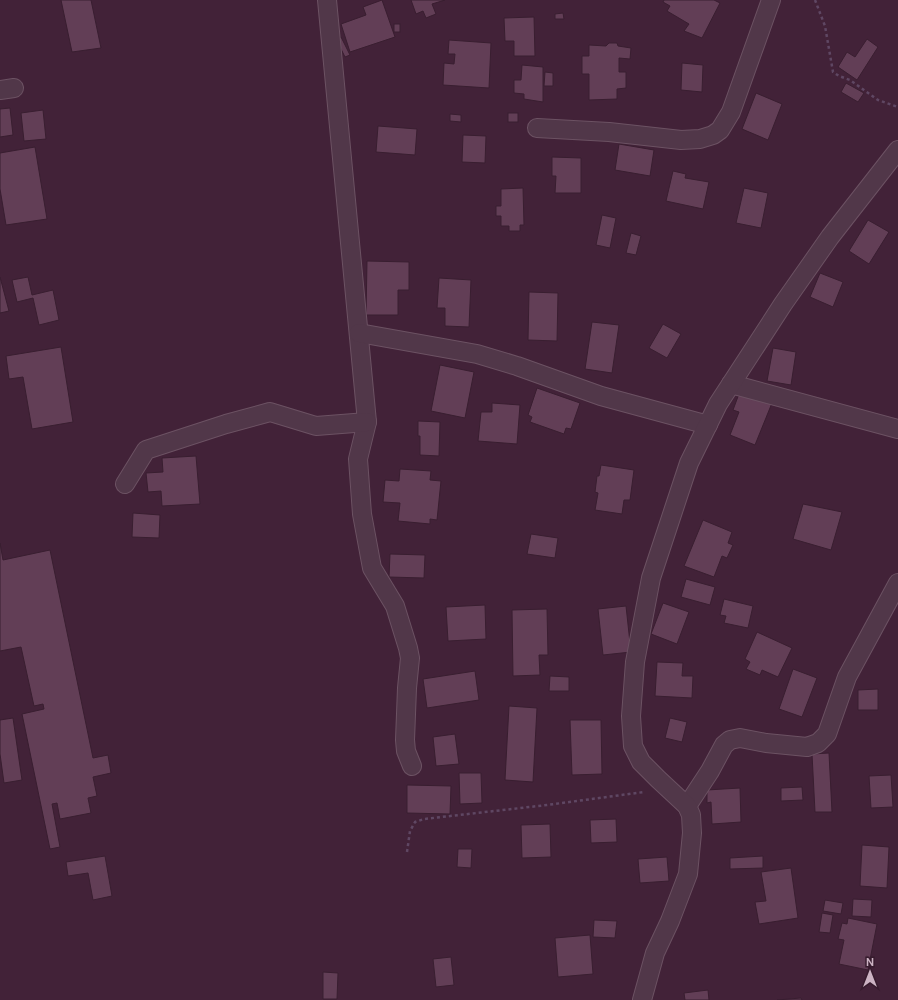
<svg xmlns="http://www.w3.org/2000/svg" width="898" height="1000" font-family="'DM Sans',sans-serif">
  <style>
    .building { fill: #623e56; stroke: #391e30 }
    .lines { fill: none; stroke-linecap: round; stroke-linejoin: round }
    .minor-casing { stroke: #6c5263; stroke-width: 20 }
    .path { stroke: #5f4763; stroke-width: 2.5; stroke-dasharray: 3 3; stroke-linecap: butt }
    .minor { stroke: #513749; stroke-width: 18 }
  </style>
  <rect width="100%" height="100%" fill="#422238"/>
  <!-- building -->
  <g class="building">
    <path d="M 61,0 L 91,0 L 101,48 L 72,52 Z"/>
    <path d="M 382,0 L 395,37 L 350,52 L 341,24 L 366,15 L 363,7 Z"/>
    <path d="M 411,0 L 445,0 L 432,4 L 436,14 L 426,18 L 423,11 L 416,14 Z"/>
    <path d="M 664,0 L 714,0 L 720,3 L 702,38 L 684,31 L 689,24 L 667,11 L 670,6 L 663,2 Z"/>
    <path d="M 563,13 L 564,19 L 555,19 L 555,14 Z"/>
    <path d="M 534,17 L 535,56 L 514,56 L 514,41 L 505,41 L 504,18 Z"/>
    <rect x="394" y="24" width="6" height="8"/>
    <path d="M 341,37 L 350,55 L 345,57 L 336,39 Z"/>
    <path d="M 867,39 L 878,47 L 857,80 L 838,67 L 847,52 L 855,57 Z"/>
    <path d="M 449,40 L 491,43 L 489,88 L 443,85 L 444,63 L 454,64 L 455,54 L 448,54 Z"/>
    <path d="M 609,43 L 617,43 L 618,46 L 631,48 L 630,59 L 619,58 L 619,72 L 626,72 L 626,88 L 617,89 L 617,99 L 589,100 L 589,74 L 582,74 L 582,56 L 589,56 L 589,45 L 606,46 Z"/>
    <path d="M 682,63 L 703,65 L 702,92 L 681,90 Z"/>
    <path d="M 522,65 L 543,67 L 543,102 L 524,99 L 524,94 L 514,93 L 514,80 L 521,80 Z"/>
    <path d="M 545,72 L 553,73 L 553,86 L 544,86 Z"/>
    <path d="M 846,83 L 864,93 L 858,102 L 841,92 Z"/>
    <path d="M 756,93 L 782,104 L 768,140 L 742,129 Z"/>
    <path d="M 10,108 L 13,135 L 0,137 L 0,109 Z"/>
    <path d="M 43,110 L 46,139 L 24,141 L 21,113 Z"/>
    <rect x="508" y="113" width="10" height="9"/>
    <path d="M 450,114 L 461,115 L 461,122 L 450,121 Z"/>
    <path d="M 378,126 L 417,129 L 415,155 L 376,152 Z"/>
    <path d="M 463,135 L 486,136 L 485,163 L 462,162 Z"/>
    <path d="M 619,144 L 654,150 L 650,176 L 615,170 Z"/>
    <path d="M 35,147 L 47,219 L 6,225 L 0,189 L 0,153 Z"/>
    <path d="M 552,157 L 581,158 L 581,193 L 555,193 L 556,176 L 552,176 Z"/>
    <path d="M 673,171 L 686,174 L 685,178 L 709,182 L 703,209 L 666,201 Z"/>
    <path d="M 523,188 L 524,225 L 520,225 L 520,231 L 509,231 L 509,226 L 501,226 L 501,216 L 496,216 L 496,206 L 501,206 L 501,189 Z"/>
    <path d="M 744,188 L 768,193 L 761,228 L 736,223 Z"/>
    <path d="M 602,215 L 616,218 L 610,248 L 596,245 Z"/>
    <path d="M 868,220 L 889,232 L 869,264 L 849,251 Z"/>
    <path d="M 631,233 L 641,236 L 636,255 L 626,253 Z"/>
    <path d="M 367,261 L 409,262 L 409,290 L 398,290 L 398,315 L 366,315 Z"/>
    <path d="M 820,273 L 843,282 L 833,307 L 810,297 Z"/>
    <path d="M 0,277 L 9,311 L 0,313 Z"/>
    <path d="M 28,277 L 32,295 L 53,290 L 59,320 L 39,325 L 33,298 L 17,302 L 12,280 Z"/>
    <path d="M 439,278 L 471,280 L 469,327 L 445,326 L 445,308 L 437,308 Z"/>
    <path d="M 529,292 L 558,293 L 557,341 L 528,340 Z"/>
    <path d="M 592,322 L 619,325 L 612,373 L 585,369 Z"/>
    <path d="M 663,324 L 681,334 L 667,358 L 649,348 Z"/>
    <path d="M 61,347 L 73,422 L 32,429 L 23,377 L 9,379 L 6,356 Z"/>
    <path d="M 773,348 L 796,352 L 791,385 L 767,381 Z"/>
    <path d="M 440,365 L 474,372 L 465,418 L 431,411 Z"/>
    <path d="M 537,388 L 580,403 L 571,429 L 566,428 L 564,434 L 530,422 L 532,417 L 528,415 Z"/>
    <path d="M 740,391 L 772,403 L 755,445 L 730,435 L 739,412 L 733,410 Z"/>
    <path d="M 492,403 L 520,405 L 517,444 L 478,441 L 481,412 L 492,412 Z"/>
    <path d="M 418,421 L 440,422 L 439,456 L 420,455 L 420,436 L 418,436 Z"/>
    <path d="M 196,456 L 200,504 L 162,506 L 161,491 L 148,492 L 146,473 L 163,472 L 162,458 Z"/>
    <path d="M 601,465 L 634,470 L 630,500 L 624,500 L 622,514 L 595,510 L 598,493 L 595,492 L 597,476 L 599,476 Z"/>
    <path d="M 400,469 L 431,471 L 430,480 L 441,481 L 437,520 L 430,519 L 430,524 L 398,521 L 400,503 L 383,502 L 385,480 L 399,481 Z"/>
    <path d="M 803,504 L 842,512 L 831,550 L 793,539 Z"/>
    <path d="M 133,513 L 160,515 L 159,538 L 132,537 Z"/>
    <path d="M 703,520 L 732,532 L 728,543 L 733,545 L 727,558 L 722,556 L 714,577 L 684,566 Z"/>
    <path d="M 531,534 L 558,538 L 555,558 L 527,554 Z"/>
    <path d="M 0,543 L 3,560 L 50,550 L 93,758 L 108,755 L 111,773 L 93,777 L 97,796 L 88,798 L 91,813 L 60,819 L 57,803 L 52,804 L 60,847 L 50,849 L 22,714 L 44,709 L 43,704 L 34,706 L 21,647 L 0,651 Z"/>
    <path d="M 390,554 L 425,555 L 424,578 L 389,577 Z"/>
    <path d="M 686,579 L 715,587 L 710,605 L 681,597 Z"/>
    <path d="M 724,599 L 753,606 L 748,628 L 724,623 L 726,616 L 720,615 Z"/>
    <path d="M 663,603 L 689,612 L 677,644 L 651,634 Z"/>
    <path d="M 485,605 L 486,639 L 448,641 L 446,607 Z"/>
    <path d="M 626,606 L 631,652 L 603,655 L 598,609 Z"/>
    <path d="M 547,609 L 548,655 L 539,655 L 540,675 L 513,676 L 512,610 Z"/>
    <path d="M 757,632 L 792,648 L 778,677 L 762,670 L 760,675 L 746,669 L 750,662 L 745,659 Z"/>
    <path d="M 657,662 L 683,663 L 682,676 L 693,676 L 692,698 L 655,696 Z"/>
    <path d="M 793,669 L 817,678 L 802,717 L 779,709 Z"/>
    <path d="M 475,671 L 479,700 L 427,708 L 423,679 Z"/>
    <path d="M 550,676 L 569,677 L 569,691 L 549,691 Z"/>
    <path d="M 878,689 L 878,710 L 858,710 L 858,690 Z"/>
    <path d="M 509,706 L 537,708 L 533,782 L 505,780 Z"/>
    <path d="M 13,718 L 22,780 L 4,783 L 0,754 L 0,720 Z"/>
    <path d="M 670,718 L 687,722 L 682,742 L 665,738 Z"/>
    <path d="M 570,720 L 601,720 L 602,774 L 572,775 Z"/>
    <path d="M 455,734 L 459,764 L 436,766 L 433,737 Z"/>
    <path d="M 829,753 L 832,812 L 815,812 L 812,754 Z"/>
    <path d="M 459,773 L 481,773 L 482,803 L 460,804 Z"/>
    <path d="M 891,775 L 893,807 L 871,808 L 869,776 Z"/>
    <path d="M 407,785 L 451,786 L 450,814 L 407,813 Z"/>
    <path d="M 802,787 L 803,800 L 781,801 L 781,788 Z"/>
    <path d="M 740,788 L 741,822 L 712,824 L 711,802 L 707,803 L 707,790 Z"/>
    <path d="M 616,819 L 617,842 L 591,843 L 590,820 Z"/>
    <path d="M 550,824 L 551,857 L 522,858 L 521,825 Z"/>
    <path d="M 862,845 L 889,847 L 887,888 L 860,886 Z"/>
    <path d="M 458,849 L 472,849 L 471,868 L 457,867 Z"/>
    <path d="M 105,856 L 112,896 L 93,900 L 88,873 L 68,876 L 66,862 Z"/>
    <path d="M 763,856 L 763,868 L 730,869 L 730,858 Z"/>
    <path d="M 667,857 L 669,881 L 640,883 L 638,859 Z"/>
    <path d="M 791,868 L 798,918 L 759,924 L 755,902 L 766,901 L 761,872 Z"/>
    <path d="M 853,899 L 872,900 L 871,917 L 852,916 Z"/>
    <path d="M 825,900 L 843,903 L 841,914 L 823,911 Z"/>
    <path d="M 822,913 L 833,915 L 830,933 L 819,932 Z"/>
    <path d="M 848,918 L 877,924 L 868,970 L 839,964 L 844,940 L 838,939 L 842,923 L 847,924 Z"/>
    <path d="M 594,920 L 617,921 L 615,938 L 593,937 Z"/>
    <path d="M 590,935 L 593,974 L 558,977 L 555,938 Z"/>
    <path d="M 451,957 L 454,985 L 436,987 L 433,959 Z"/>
    <path d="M 323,972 L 338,973 L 337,999 L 323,999 Z"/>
    <path d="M 708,990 L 709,1000 L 685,1000 L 684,993 Z"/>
    <path d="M 801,998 L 802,1000 L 777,1000 Z"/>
  </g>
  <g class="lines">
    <!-- minor casing -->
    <g class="minor-casing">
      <g id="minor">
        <path d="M 327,0 L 367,422 L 358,459 L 362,514 L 372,568 L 395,606 L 408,648 L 410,658 L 407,688 L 405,740 L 406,751 L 412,766"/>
        <path d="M 0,90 L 14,88"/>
        <path d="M 537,128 L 609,132 L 681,140 L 700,139 L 713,135 L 720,130 L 731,112 L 771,0"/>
        <path d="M 359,333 L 477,354 L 517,366 L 601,396 L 708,425"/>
        <path d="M 731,384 L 898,429"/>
        <path d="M 125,484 L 146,450 L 226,424 L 270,412 L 316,426 L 367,422"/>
        <path d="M 687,806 L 710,771 L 724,745 L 730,740 L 740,738 L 766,743 L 807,747 L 818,743 L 827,734 L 847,677 L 898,583"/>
        <path d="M 642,1000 L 655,953 L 670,921 L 688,874 L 692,833 L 691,815 L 687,806 L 658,779 L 641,762 L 633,746 L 631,716 L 635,662 L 651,578 L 689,463 L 718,404 L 783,304 L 830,237 L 898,150"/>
      </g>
    </g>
    <!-- path -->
    <g class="path">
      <path d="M 815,0 L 825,26 L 833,72 L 839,76 L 850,80 L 878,100 L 898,107"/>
      <path d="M 407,852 L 410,831 L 415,822 L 424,819 L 547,805 L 644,792"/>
    </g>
    <!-- minor -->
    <use href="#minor" class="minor"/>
  </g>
  <!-- north arrow -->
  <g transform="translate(870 972)" stroke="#371c2e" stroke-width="3" paint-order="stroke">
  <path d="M0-3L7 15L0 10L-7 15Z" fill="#ccb3c3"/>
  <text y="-6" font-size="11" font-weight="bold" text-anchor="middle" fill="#ccb3c3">N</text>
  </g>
</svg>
